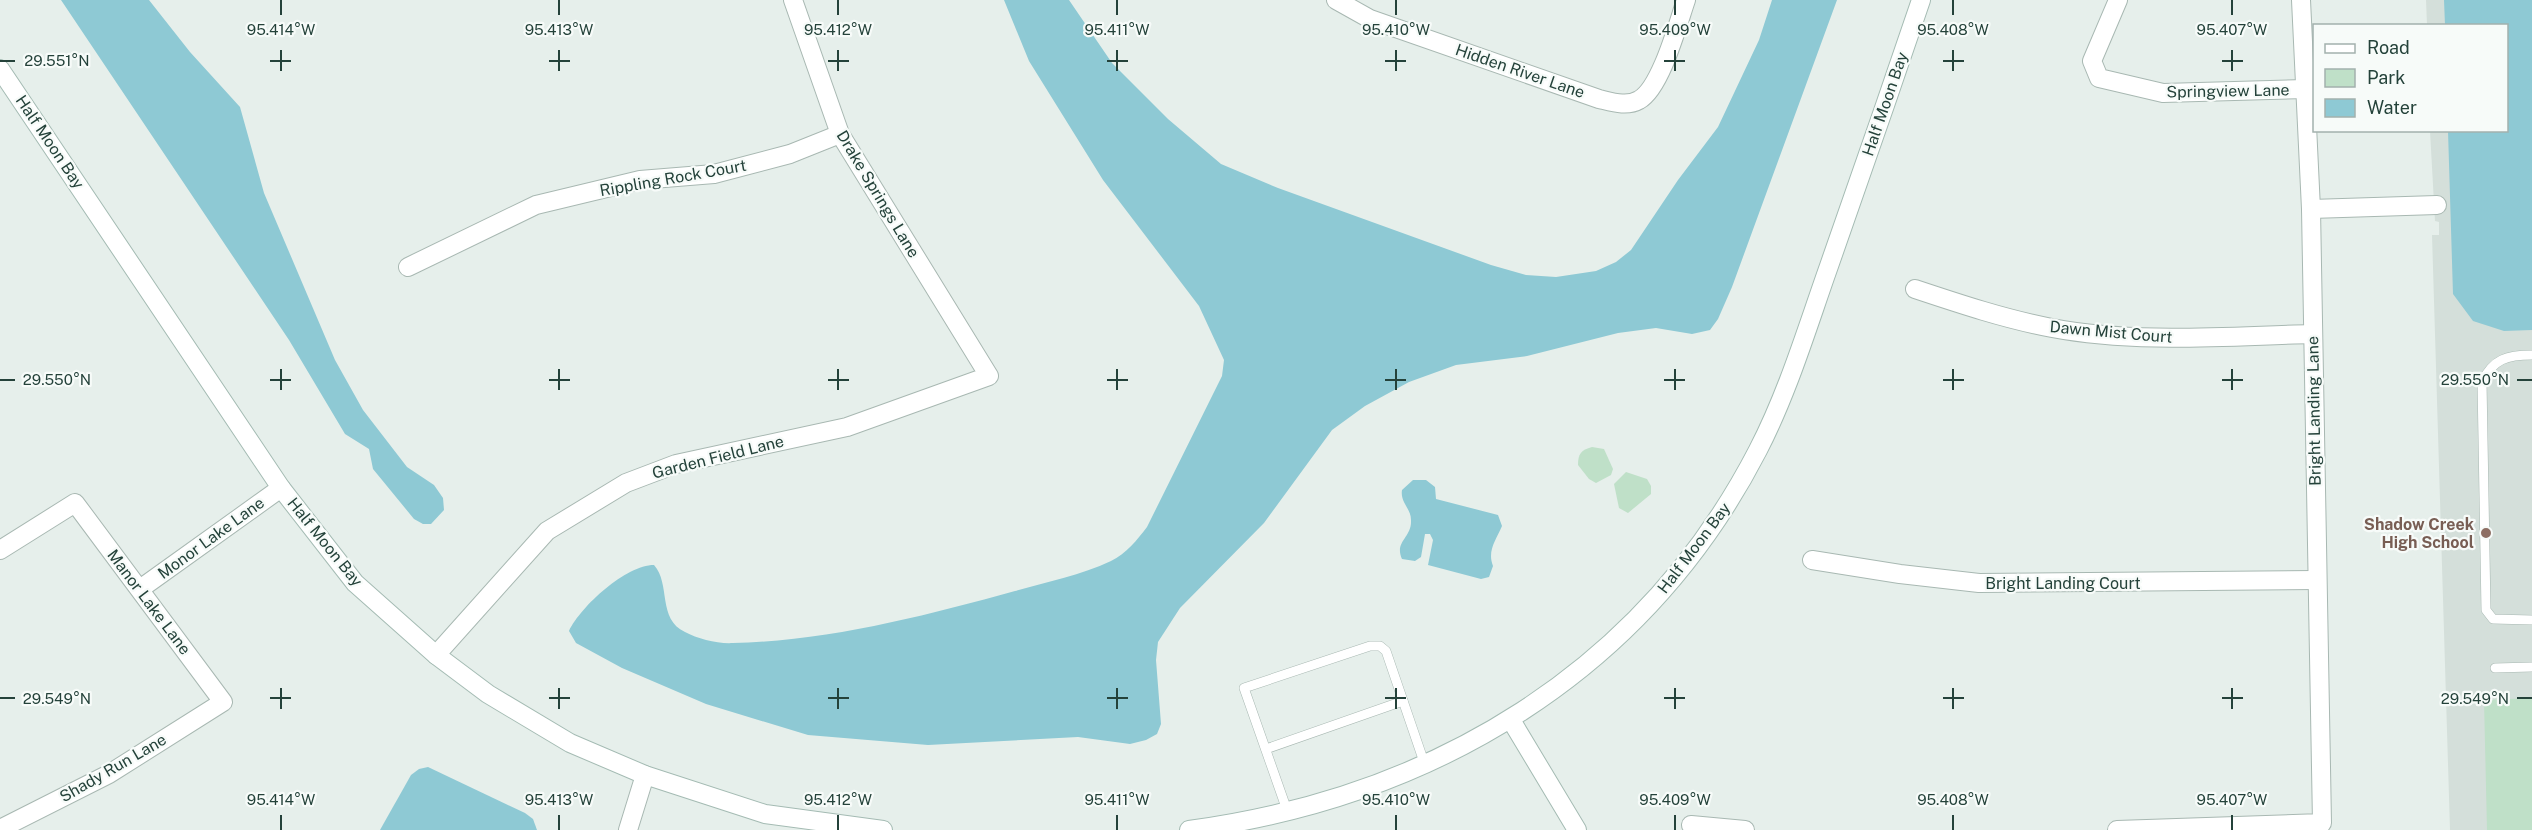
<svg xmlns="http://www.w3.org/2000/svg" width="2532" height="830" font-family="'Public Sans',sans-serif">
  <style>
    .built { fill: #d4dfda }
    .green { fill: #bfe0c8 }
    .water { fill: #8ec9d4 }
    .lines { fill: none; stroke-linecap: round; stroke-linejoin: round }
    .lane-casing { stroke: #a8b8b2; stroke-width: 10 }
    .street-casing { stroke: #a8b8b2; stroke-width: 20 }
    .secondary-casing { stroke: #a4bbb3; stroke-width: 20 }
    .lane { stroke: #fff; stroke-width: 9 }
    .street { stroke: #fff; stroke-width: 18 }
    .secondary { stroke: #fff; stroke-width: 18 }
    .ticks { fill: none; stroke: #24423a; stroke-width: 2 }
    .education-dot { fill: #8d6e63; stroke: #f7fbf9; stroke-width: 2 }
    .labels { text-anchor: middle; dominant-baseline: central; stroke-width: 4.5; stroke-linejoin: round; paint-order: stroke }
    .street-label { font-size: 16px; fill: #24423a; stroke: #f7fbf9 }
    .education-label { font-size: 16px; font-weight: bold; fill: #785e54; stroke: #f7fbf9; text-anchor: end }
    .ticks-label { font-size: 15px; text-anchor: middle; fill: #24423a; stroke: #f7fbf9; stroke-width: 4.5; stroke-linejoin: round; paint-order: stroke }
  </style>
  <rect width="100%" height="100%" fill="#e6efeb"/>
  <!-- built -->
  <path class="built" d="M 2426,0 L 2532,0 L 2532,830 L 2450,830 L 2432,235 L 2439,235 L 2439,222 L 2435,221 L 2430,131 L 2506,130 L 2506,26 L 2427,25 Z"/>
  <!-- green -->
  <g class="green">
    <path d="M 1592,447 L 1604,449 L 1613,469 L 1611,475 L 1596,483 L 1589,479 L 1578,465 C 1578,454 1581,450 1592,447 Z"/>
    <path d="M 1626,472 L 1647,479 L 1651,486 L 1651,494 L 1628,513 L 1619,508 L 1614,484 Z"/>
    <path d="M 2532,698 L 2532,830 L 2487,830 L 2484,700 Z"/>
  </g>
  <!-- water -->
  <g class="water">
    <path d="M 61,0 L 149,0 L 190,52 L 240,107 L 264,193 L 335,360 L 363,410 L 407,467 L 434,485 L 443,498 L 444,510 L 431,524 L 423,524 L 414,519 L 373,469 L 369,449 L 345,434 L 289,340 Z"/>
    <path d="M 1004,0 L 1069,0 L 1112,63 L 1168,119 L 1221,164 L 1278,188 L 1491,265 L 1526,275 L 1556,277 L 1596,271 L 1616,262 L 1631,250 L 1678,180 L 1718,127 L 1759,40 L 1772,0 L 1837,0 L 1732,287 L 1718,319 L 1710,330 L 1692,334 L 1656,328 L 1618,333 L 1527,356 L 1456,365 L 1409,382 L 1365,406 L 1332,430 L 1264,523 L 1180,608 L 1158,642 L 1156,660 L 1161,724 L 1157,734 L 1146,740 L 1130,744 L 1078,737 L 928,745 L 808,735 L 706,704 L 622,668 L 576,643 L 569,631 C 581,606 626,565 654,565 C 671,584 657,619 685,632 C 698,639 718,644 733,643 C 828,641 924,616 1015,591 C 1047,582 1081,575 1111,561 C 1126,554 1137,540 1147,527 L 1222,376 L 1224,360 L 1199,306 L 1103,180 L 1029,61 Z"/>
    <path d="M 2444,0 L 2532,0 L 2532,330 L 2504,331 L 2473,321 L 2453,294 L 2448,131 L 2506,130 L 2506,26 L 2445,25 Z"/>
    <path d="M 1413,480 L 1426,480 L 1435,487 L 1436,499 L 1498,515 L 1502,526 C 1496,540 1487,551 1493,566 L 1489,577 L 1481,579 L 1428,565 L 1433,540 L 1430,534 L 1425,534 L 1421,557 L 1415,561 L 1402,559 C 1394,541 1412,538 1411,520 C 1411,508 1400,503 1402,490 Z"/>
    <path d="M 428,767 L 525,813 L 533,819 L 537,830 L 380,830 L 411,775 L 419,769 Z"/>
  </g>
  <g class="lines">
    <!-- lane casing -->
    <g class="lane-casing">
      <g id="lane">
        <path d="M 2532,355 C 2507,355 2493,359 2482,382 L 2486,610 L 2493,619 L 2532,620"/>
        <path d="M 2495,668 L 2532,667"/>
        <path d="M 1266,749 L 1403,701"/>
        <path d="M 1288,813 L 1244,688 L 1370,646 L 1380,646 L 1386,651 L 1425,765"/>
      </g>
    </g>
    <!-- street casing -->
    <g class="street-casing">
      <g id="street">
        <path d="M 1336,0 L 1370,19 L 1599,99 C 1612,102 1627,107 1639,100 C 1661,88 1678,23 1686,0"/>
        <path d="M 2118,0 L 2092,61 L 2099,78 L 2163,93 L 2306,89"/>
        <path d="M 2311,209 L 2437,205"/>
        <path d="M 408,267 L 536,205 L 640,180 L 714,174 L 790,154 L 840,134"/>
        <path d="M 1915,289 C 1960,304 2005,319 2052,328 C 2137,344 2227,336 2313,334"/>
        <path d="M 0,550 L 75,503 L 223,702 L 109,774 L 0,829"/>
        <path d="M 1812,560 L 1900,574 L 1979,583 L 2316,580"/>
        <path d="M 140,589 L 281,488"/>
        <path d="M 436,655 L 547,531 L 626,483 L 676,464 L 847,427 L 989,376 L 840,134 L 793,0"/>
        <path d="M 1691,825 L 1745,830"/>
        <path d="M 628,830 L 645,775"/>
        <path d="M 2117,830 L 2322,823 L 2311,209 L 2301,0"/>
      </g>
    </g>
    <!-- secondary casing -->
    <g class="secondary-casing">
      <g id="secondary">
        <path d="M 0,69 L 281,488 L 355,583 L 436,655 L 488,694 L 570,743 L 645,775 L 765,814 L 883,830"/>
        <path d="M 1511,720 L 1577,830"/>
        <path d="M 1189,830 C 1433,797 1643,673 1758,450 C 1788,392 1807,328 1829,266 C 1860,177 1891,89 1921,0"/>
      </g>
    </g>
    <!-- lane -->
    <use href="#lane" class="lane"/>
    <!-- street -->
    <use href="#street" class="street"/>
    <!-- secondary -->
    <use href="#secondary" class="secondary"/>
  </g>
  <!-- ticks -->
  <path class="ticks" d="M 281,0 L 281,15M 559,0 L 559,15M 838,0 L 838,15M 1117,0 L 1117,15M 1396,0 L 1396,15M 1675,0 L 1675,15M 1953,0 L 1953,15M 2232,0 L 2232,15M 281,50 L 281,71M 559,50 L 559,71M 838,50 L 838,71M 1117,50 L 1117,71M 1396,50 L 1396,71M 1675,50 L 1675,71M 1953,50 L 1953,71M 2232,50 L 2232,71M 0,61 L 15,61M 270,61 L 291,61M 549,61 L 570,61M 828,61 L 849,61M 1107,61 L 1128,61M 1385,61 L 1406,61M 1664,61 L 1685,61M 1943,61 L 1964,61M 2222,61 L 2243,61M 281,369 L 281,390M 559,369 L 559,390M 838,369 L 838,390M 1117,369 L 1117,390M 1396,369 L 1396,390M 1675,369 L 1675,390M 1953,369 L 1953,390M 2232,369 L 2232,390M 0,380 L 15,380M 270,380 L 291,380M 549,380 L 570,380M 828,380 L 849,380M 1107,380 L 1128,380M 1385,380 L 1406,380M 1664,380 L 1685,380M 1943,380 L 1964,380M 2222,380 L 2243,380M 2517,380 L 2532,380M 281,688 L 281,709M 559,688 L 559,709M 838,688 L 838,709M 1117,688 L 1117,709M 1396,688 L 1396,709M 1675,688 L 1675,709M 1953,688 L 1953,709M 2232,688 L 2232,709M 0,698 L 15,698M 270,698 L 291,698M 549,698 L 570,698M 828,698 L 849,698M 1107,698 L 1128,698M 1385,698 L 1406,698M 1664,698 L 1685,698M 1943,698 L 1964,698M 2222,698 L 2243,698M 2517,698 L 2532,698M 281,815 L 281,830M 559,815 L 559,830M 838,815 L 838,830M 1117,815 L 1117,830M 1396,815 L 1396,830M 1675,815 L 1675,830M 1953,815 L 1953,830M 2232,815 L 2232,830"/>
  <!-- markers -->
  <circle class="education-dot" cx="2486" cy="533" r="6"/>
  <g class="labels">
    <!-- street labels -->
    <g class="street-label">
      <text transform="translate(1520 71) rotate(19)">Hidden River Lane</text>
      <text transform="translate(2228 91) rotate(-1)">Springview Lane</text>
      <text transform="translate(1885 104) rotate(-71)">Half Moon Bay</text>
      <text transform="translate(50 142) rotate(56)">Half Moon Bay</text>
      <text transform="translate(673 178) rotate(-10)">Rippling Rock Court</text>
      <text transform="translate(878 194) rotate(59)">Drake Springs Lane</text>
      <text transform="translate(2111 332) rotate(5)">Dawn Mist Court</text>
      <text transform="translate(2314 411) rotate(-91)">Bright Landing Lane</text>
      <text transform="translate(718 457) rotate(-14)">Garden Field Lane</text>
      <text transform="translate(211 538) rotate(-36)">Monor Lake Lane</text>
      <text transform="translate(325 542) rotate(51)">Half Moon Bay</text>
      <text transform="translate(1694 548) rotate(-53)">Half Moon Bay</text>
      <text x="2063" y="583">Bright Landing Court</text>
      <text transform="translate(149 602) rotate(53)">Manor Lake Lane</text>
      <text transform="translate(113 768) rotate(-30)">Shady Run Lane</text>
    </g>
    <!-- education labels -->
    <g class="education-label">
      <text x="2474" y="524">Shadow Creek<tspan x="2474" dy="18">High School</tspan></text>
    </g>
  </g>
  <g class="ticks-label">
    <text x="281" y="35">95.414°W</text>
    <text x="559" y="35">95.413°W</text>
    <text x="838" y="35">95.412°W</text>
    <text x="1117" y="35">95.411°W</text>
    <text x="1396" y="35">95.410°W</text>
    <text x="1675" y="35">95.409°W</text>
    <text x="1953" y="35">95.408°W</text>
    <text x="2232" y="35">95.407°W</text>
    <text x="57" y="66">29.551°N</text>
    <text x="57" y="385">29.550°N</text>
    <text x="2475" y="385">29.550°N</text>
    <text x="57" y="704">29.549°N</text>
    <text x="2475" y="704">29.549°N</text>
    <text x="281" y="805">95.414°W</text>
    <text x="559" y="805">95.413°W</text>
    <text x="838" y="805">95.412°W</text>
    <text x="1117" y="805">95.411°W</text>
    <text x="1396" y="805">95.410°W</text>
    <text x="1675" y="805">95.409°W</text>
    <text x="1953" y="805">95.408°W</text>
    <text x="2232" y="805">95.407°W</text>
  </g>
  <!-- legend -->
  <rect x="2313" y="24" width="195" height="108" fill="#f7fbf9" stroke="#a3b1ad" stroke-width="1.5"/>
  <rect x="2325" y="44" width="30" height="9" fill="#ffffff" stroke="#a3b1ad" stroke-width="1.5"/>
  <text x="2367" y="54" font-size="18" fill="#24423a">Road</text>
  <rect x="2325" y="69" width="30" height="18" fill="#bfe0c8" stroke="#a3b1ad" stroke-width="1.5"/>
  <text x="2367" y="84" font-size="18" fill="#24423a">Park</text>
  <rect x="2325" y="99" width="30" height="18" fill="#8ec9d4" stroke="#a3b1ad" stroke-width="1.5"/>
  <text x="2367" y="114" font-size="18" fill="#24423a">Water</text>
</svg>
